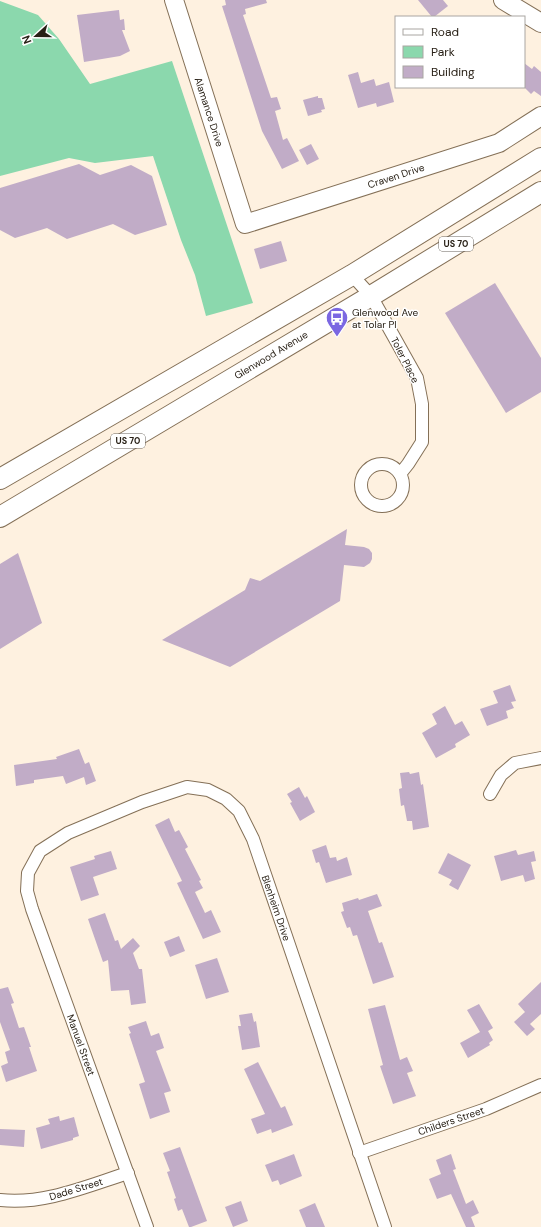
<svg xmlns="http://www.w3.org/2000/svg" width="541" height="1227" font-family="'DM Sans',sans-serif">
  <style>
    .green { fill: #8bd8ad }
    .building { fill: #c1acc7 }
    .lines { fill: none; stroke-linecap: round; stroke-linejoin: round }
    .street-casing { stroke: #847057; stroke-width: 14 }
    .secondary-casing { stroke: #847057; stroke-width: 20 }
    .primary-casing { stroke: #847057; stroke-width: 22 }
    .street { stroke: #fff; stroke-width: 12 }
    .secondary { stroke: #fff; stroke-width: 18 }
    .primary { stroke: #fff; stroke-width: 20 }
    .labels { text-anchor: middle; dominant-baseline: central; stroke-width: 3; stroke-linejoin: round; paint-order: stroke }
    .shield { fill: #fff; stroke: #68635c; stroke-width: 1 }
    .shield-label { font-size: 9px; font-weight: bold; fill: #282016 }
    .street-label { font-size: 10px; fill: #282016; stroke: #fff }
    .poi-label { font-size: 10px; fill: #282016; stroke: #fff; text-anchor: start }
  </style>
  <rect width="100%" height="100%" fill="#fef1e0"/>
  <!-- green -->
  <path class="green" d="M 0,1 L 38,15 L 59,39 L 90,84 L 172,61 L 253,303 L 206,316 L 195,275 L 181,240 L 153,156 L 95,163 L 69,158 L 0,176 Z"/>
  <!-- building -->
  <g class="building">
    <path d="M 225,0 L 266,0 L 267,3 L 245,9 L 246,14 L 243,15 L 271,98 L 277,97 L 281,109 L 275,111 L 283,140 L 287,138 L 299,161 L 282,169 L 262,131 L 222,6 L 226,5 Z"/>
    <path d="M 418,0 L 443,0 L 448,6 L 434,17 L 432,17 Z"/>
    <path d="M 119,10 L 120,20 L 124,19 L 125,30 L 122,30 L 130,51 L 120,56 L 84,62 L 77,15 Z"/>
    <path d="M 524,63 L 532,69 L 534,66 L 541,72 L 541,96 L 534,91 L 531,94 L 524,87 Z"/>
    <path d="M 358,72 L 361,83 L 374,79 L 376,86 L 389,82 L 394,102 L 377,107 L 376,103 L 358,108 L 348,75 Z"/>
    <path d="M 318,96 L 318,98 L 322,98 L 325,109 L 321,110 L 322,112 L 308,116 L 303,100 Z"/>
    <path d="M 311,144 L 319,159 L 307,165 L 299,150 Z"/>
    <path d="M 79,164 L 100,175 L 131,165 L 152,176 L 167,225 L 135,235 L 113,224 L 67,239 L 47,228 L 15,238 L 0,230 L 0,188 Z"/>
    <path d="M 281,241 L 287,261 L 260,269 L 254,249 Z"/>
    <path d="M 495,283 L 541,358 L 541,392 L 506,413 L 445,313 Z"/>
    <path d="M 347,529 L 345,545 L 364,547 L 369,549 L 372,553 L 372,559 L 370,563 L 364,567 L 344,565 L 340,601 L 230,667 L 162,640 L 245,590 L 250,578 L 260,581 Z"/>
    <path d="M 18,553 L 42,623 L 0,649 L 0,564 Z"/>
    <path d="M 510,685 L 516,701 L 511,702 L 514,708 L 506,711 L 508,718 L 487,726 L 480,709 L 498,703 L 493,691 Z"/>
    <path d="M 445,706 L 455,725 L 462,721 L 470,735 L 455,744 L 456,747 L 436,758 L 422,733 L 437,724 L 432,714 Z"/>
    <path d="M 79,749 L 85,764 L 89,762 L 96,781 L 86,785 L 84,777 L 66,784 L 63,776 L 34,780 L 34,783 L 16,786 L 14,765 L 57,759 L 56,757 Z"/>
    <path d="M 409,772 L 410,774 L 419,772 L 421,785 L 423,784 L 429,827 L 413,830 L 412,821 L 407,821 L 404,805 L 401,806 L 399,789 L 402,788 L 400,773 Z"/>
    <path d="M 299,787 L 305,798 L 307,796 L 315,812 L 300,821 L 290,803 L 292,802 L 287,794 Z"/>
    <path d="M 169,818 L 175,832 L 179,830 L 188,847 L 185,849 L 201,880 L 199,881 L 203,888 L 195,892 L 205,913 L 211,910 L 221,932 L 203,939 L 177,883 L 182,881 L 155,825 Z"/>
    <path d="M 326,845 L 330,858 L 336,857 L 337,861 L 347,857 L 352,875 L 326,883 L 319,862 L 316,863 L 312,850 Z"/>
    <path d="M 516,850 L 518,855 L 534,851 L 536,861 L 531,862 L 535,879 L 525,882 L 523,875 L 501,881 L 494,856 Z"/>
    <path d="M 111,851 L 117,869 L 93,877 L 99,895 L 81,901 L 70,867 L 95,859 L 94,856 Z"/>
    <path d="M 448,853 L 471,865 L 458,890 L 449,885 L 452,880 L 438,873 Z"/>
    <path d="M 377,894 L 382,906 L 368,911 L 379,943 L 382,942 L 394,977 L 373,984 L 357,935 L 353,936 L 350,927 L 347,928 L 341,912 L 344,911 L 342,903 L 358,898 L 359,900 Z"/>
    <path d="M 105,913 L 115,941 L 118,940 L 121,949 L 133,938 L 140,946 L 133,953 L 139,969 L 142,969 L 146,1003 L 131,1005 L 129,990 L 111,991 L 108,960 L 103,962 L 88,919 Z"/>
    <path d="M 179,936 L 185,951 L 170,957 L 164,942 Z"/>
    <path d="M 217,958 L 229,992 L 206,999 L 195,965 Z"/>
    <path d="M 541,982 L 541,1014 L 530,1024 L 535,1029 L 527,1036 L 514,1022 L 525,1012 L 518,1004 Z"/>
    <path d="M 8,987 L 14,1003 L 11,1004 L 19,1028 L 24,1027 L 31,1047 L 29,1047 L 37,1071 L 6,1082 L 1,1066 L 8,1063 L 5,1052 L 10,1050 L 0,1022 L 0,989 Z"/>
    <path d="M 479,1004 L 493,1028 L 488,1031 L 493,1040 L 489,1043 L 490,1045 L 468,1058 L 460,1043 L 480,1032 L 467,1010 Z"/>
    <path d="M 385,1005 L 400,1060 L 407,1057 L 413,1071 L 407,1073 L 416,1096 L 393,1104 L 380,1066 L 383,1065 L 368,1009 Z"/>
    <path d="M 252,1013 L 254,1022 L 256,1021 L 260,1047 L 242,1050 L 238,1026 L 241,1026 L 239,1015 Z"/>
    <path d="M 146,1021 L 151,1036 L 159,1033 L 164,1048 L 156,1051 L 171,1091 L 164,1093 L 170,1112 L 150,1119 L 139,1084 L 145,1082 L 129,1034 L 131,1033 L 128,1027 Z"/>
    <path d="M 258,1062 L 281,1108 L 285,1106 L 293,1125 L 272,1133 L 271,1129 L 257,1134 L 251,1119 L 265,1114 L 244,1069 Z"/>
    <path d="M 59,1116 L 60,1121 L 74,1117 L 79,1136 L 73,1138 L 73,1140 L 41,1149 L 36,1128 L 50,1124 L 48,1119 Z"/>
    <path d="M 0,1129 L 25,1130 L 24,1147 L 0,1145 Z"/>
    <path d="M 180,1147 L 207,1221 L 191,1227 L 189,1227 L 182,1209 L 178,1211 L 174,1199 L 176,1198 L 167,1172 L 170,1171 L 163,1153 Z"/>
    <path d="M 294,1154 L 302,1176 L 280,1185 L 278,1180 L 272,1182 L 265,1165 Z"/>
    <path d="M 451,1154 L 456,1169 L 453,1170 L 466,1204 L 473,1200 L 479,1213 L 471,1217 L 475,1227 L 466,1227 L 451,1194 L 437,1199 L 429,1179 L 441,1174 L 436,1160 Z"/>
    <path d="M 241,1201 L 248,1221 L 233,1227 L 225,1207 Z"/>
    <path d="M 315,1203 L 325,1227 L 306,1227 L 299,1210 Z"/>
  </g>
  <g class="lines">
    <!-- street casing -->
    <g class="street-casing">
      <g id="street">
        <path d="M 352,275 L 371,296 L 417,378 L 422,404 L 422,442 L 408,464 L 400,474"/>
        <circle cx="382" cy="485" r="21"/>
        <path d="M 490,794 L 501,775 L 515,763 L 541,758"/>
        <path d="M 359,1153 L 486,1109 L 541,1085"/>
        <path d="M 0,1200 C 44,1205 87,1186 128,1173"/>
        <path d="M 147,1227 L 32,909 L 27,891 L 28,873 L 40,851 L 68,833 L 142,802 L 187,787 L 208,790 L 226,799 L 239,811 L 253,839 L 385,1227"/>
      </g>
    </g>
    <!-- secondary casing -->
    <g class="secondary-casing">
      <g id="secondary">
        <path d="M 174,0 L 245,224 L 499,143 L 541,116"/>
        <path d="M 503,0 L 541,23"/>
      </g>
    </g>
    <!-- primary casing -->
    <g class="primary-casing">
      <g id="primary">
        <path d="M 0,479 L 352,275 L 541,158"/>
        <path d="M 0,517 L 371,296 L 541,192"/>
      </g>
    </g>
    <!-- street -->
    <use href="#street" class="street"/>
    <!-- secondary -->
    <use href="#secondary" class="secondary"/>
    <!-- primary -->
    <use href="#primary" class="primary"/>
  </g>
  <!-- icons -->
  <defs>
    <g id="bus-pin" transform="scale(1.15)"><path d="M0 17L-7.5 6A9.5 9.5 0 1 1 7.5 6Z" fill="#7b67e2" stroke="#fff"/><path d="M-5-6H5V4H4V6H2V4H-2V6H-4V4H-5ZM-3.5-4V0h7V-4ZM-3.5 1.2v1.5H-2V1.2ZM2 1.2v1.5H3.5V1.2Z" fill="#fff"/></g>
  </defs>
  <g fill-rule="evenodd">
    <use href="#bus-pin" x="337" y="318"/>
  </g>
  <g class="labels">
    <!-- shield labels -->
    <g class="shield">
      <rect x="439" y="237" width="34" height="14" rx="3"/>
      <rect x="111" y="434" width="34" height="14" rx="3"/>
    </g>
    <g class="shield-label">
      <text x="456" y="244">US 70</text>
      <text x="128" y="441">US 70</text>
    </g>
    <!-- street labels -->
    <g class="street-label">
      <text transform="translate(209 112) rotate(72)">Alamance Drive</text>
      <text transform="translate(396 176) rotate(-18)">Craven Drive</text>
      <text transform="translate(271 355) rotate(-31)">Glenwood Avenue</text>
      <text transform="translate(405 360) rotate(63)">Toler Place</text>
      <text transform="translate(276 908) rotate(71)">Blenheim Drive</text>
      <text transform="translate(81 1045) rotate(70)">Manuel Street</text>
      <text transform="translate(451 1121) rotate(-19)">Childers Street</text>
      <text transform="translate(76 1189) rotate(-17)">Dade Street</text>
    </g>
    <!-- poi labels -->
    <g class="poi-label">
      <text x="352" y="312">Glenwood Ave<tspan x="352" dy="12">at Tolar Pl</tspan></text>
    </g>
  </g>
  <!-- legend -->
  <rect x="395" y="16" width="130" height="72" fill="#ffffff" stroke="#a9a6a2"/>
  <rect x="403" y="29" width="20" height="6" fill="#ffffff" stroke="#a9a6a2"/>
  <text x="431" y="36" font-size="12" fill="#282016">Road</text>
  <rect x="403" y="46" width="20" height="12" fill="#8bd8ad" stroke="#a9a6a2"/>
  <text x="431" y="56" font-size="12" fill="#282016">Park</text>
  <rect x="403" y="66" width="20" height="12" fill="#c1acc7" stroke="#a9a6a2"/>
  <text x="431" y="76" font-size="12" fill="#282016">Building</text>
  <!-- north arrow -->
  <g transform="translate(36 36) rotate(249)" stroke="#ffffff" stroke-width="3" paint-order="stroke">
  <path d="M0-3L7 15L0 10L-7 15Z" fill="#282016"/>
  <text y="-6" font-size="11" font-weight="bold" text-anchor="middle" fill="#282016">N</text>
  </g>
</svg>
